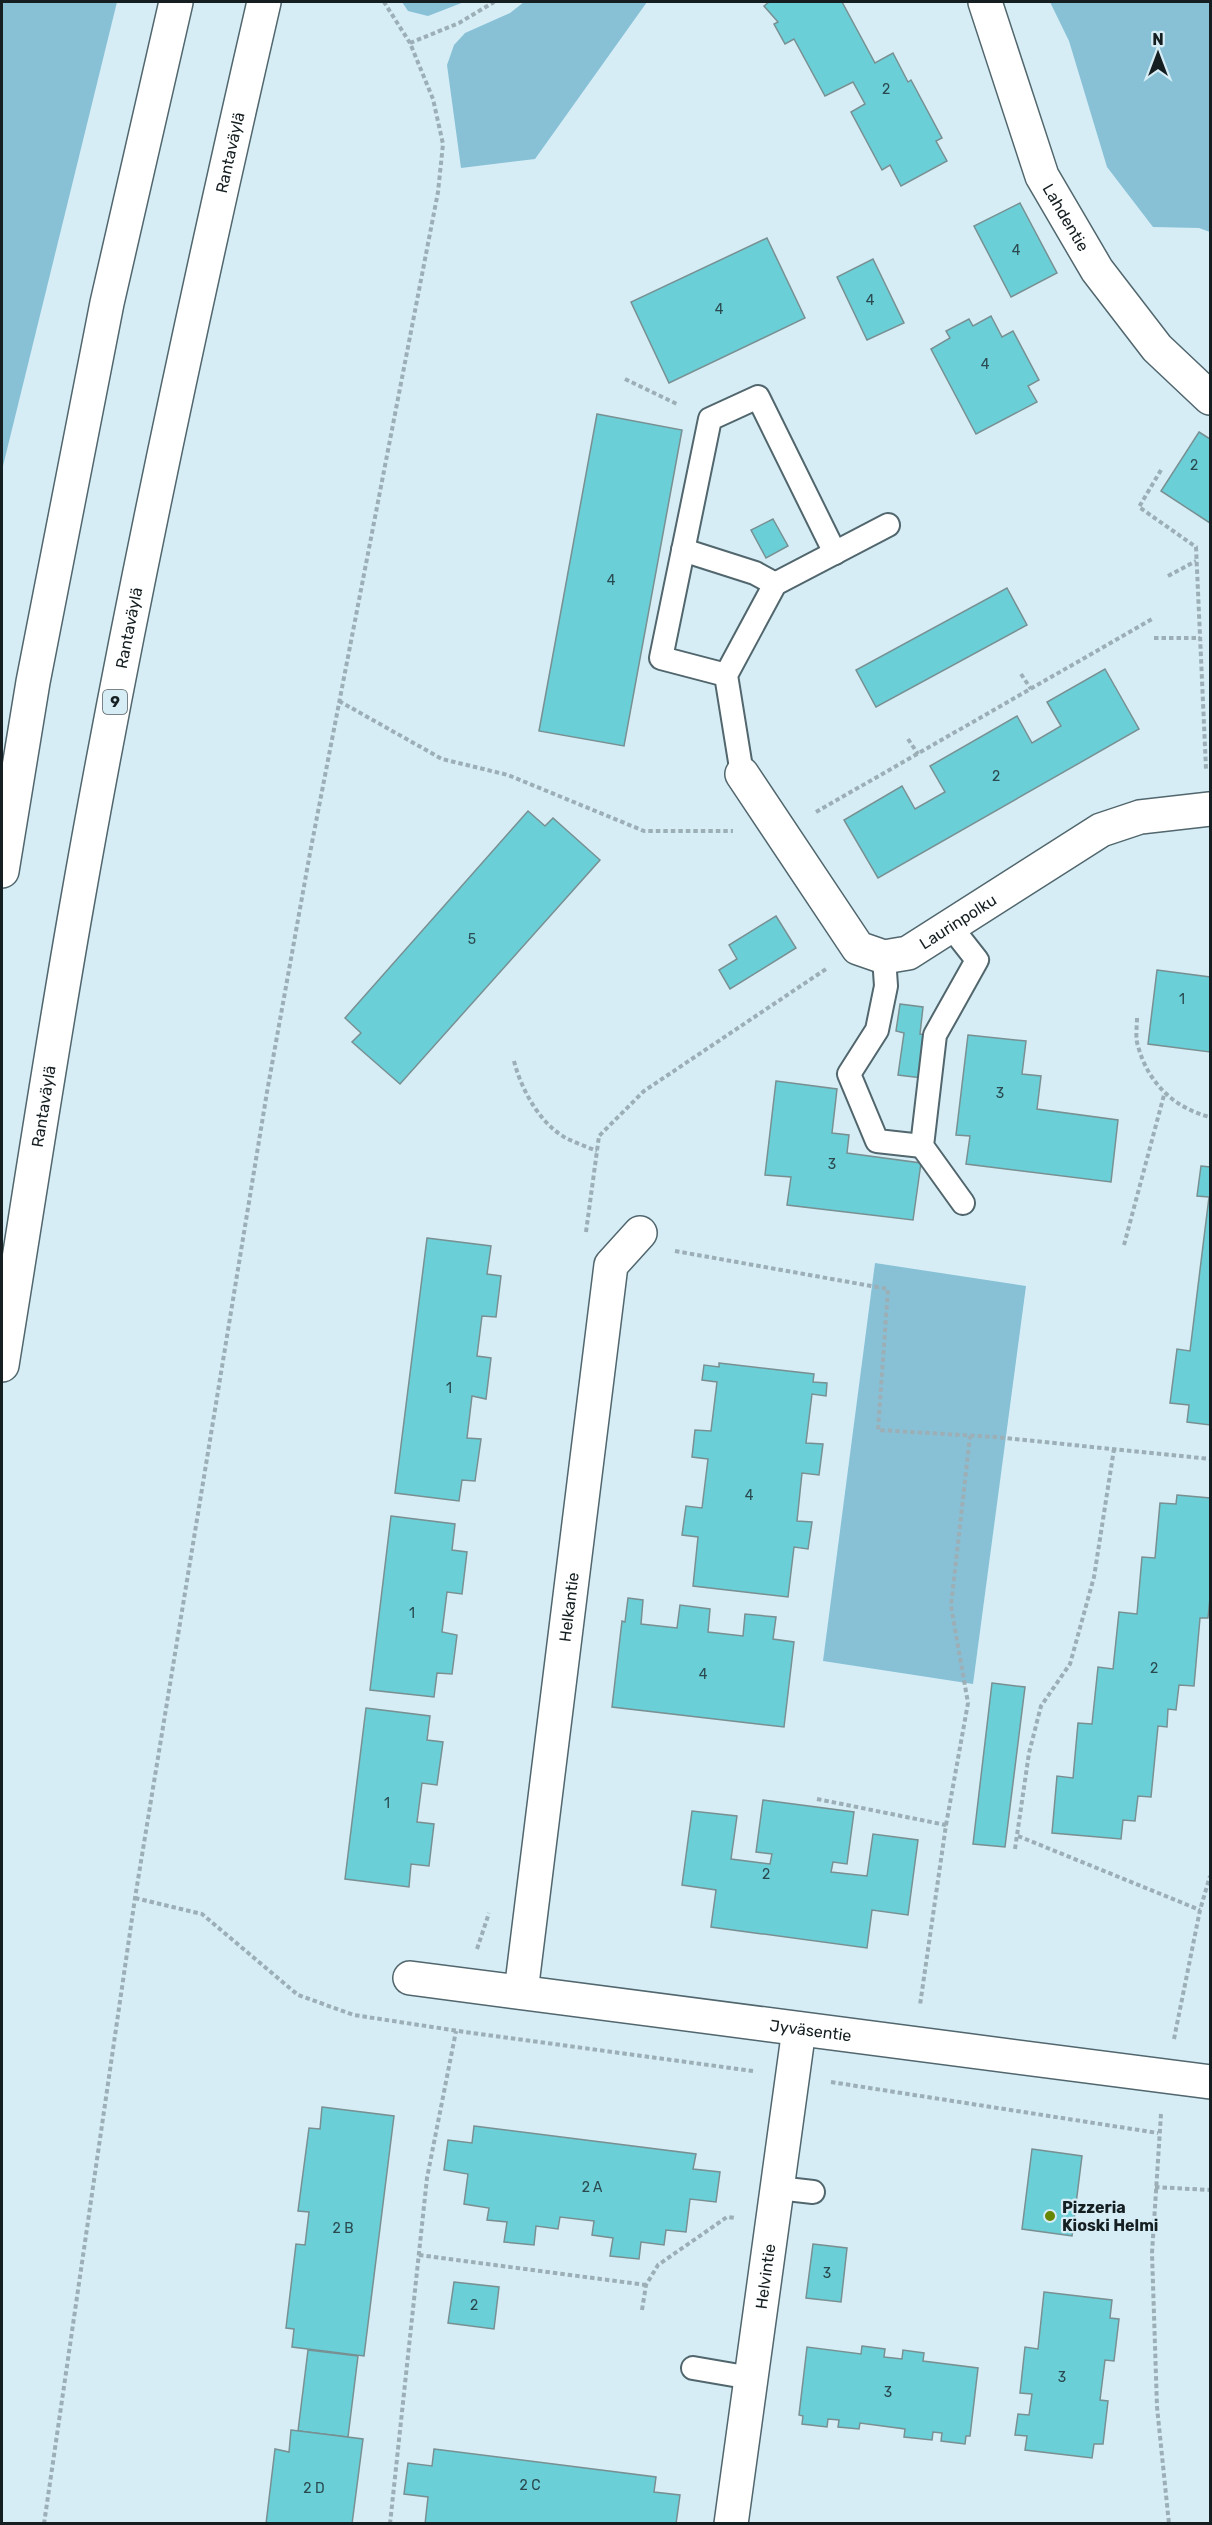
<svg xmlns="http://www.w3.org/2000/svg" width="1212" height="2525" font-family="Rubik,sans-serif">
  <style>
    .green { fill: #88c1d6 }
    .building { fill: #6bcfd8; stroke: #789092; stroke-width: 1.5 }
    .lines { fill: none; stroke-linecap: round; stroke-linejoin: round }
    .lane-casing { stroke: #51666d; stroke-width: 26 }
    .street-casing { stroke: #51666d; stroke-width: 36 }
    .highway-casing { stroke: #51666d; stroke-width: 36 }
    .path { stroke: #9cafb6; stroke-width: 4; stroke-dasharray: 4.5 3; stroke-linecap: butt }
    .lane { stroke: #fff; stroke-width: 22 }
    .street { stroke: #fff; stroke-width: 33 }
    .highway { stroke: #fff; stroke-width: 33 }
    .poi-dot { fill: #678700; stroke: #d6edf6; stroke-width: 2 }
    .labels { text-anchor: middle; dominant-baseline: central; stroke-width: 4.5; stroke-linejoin: round; paint-order: stroke }
    .number-label { font-size: 14px; fill: #2a4a4f }
    .shield { fill: #d6edf6; stroke: #4f5c61; stroke-width: 1.5 }
    .shield-label { font-size: 15px; font-weight: bold; fill: #151e21 }
    .street-label { font-size: 16px; fill: #151e21; stroke: #d6edf6 }
    .poi-label { font-size: 16px; font-weight: bold; fill: #151e21; stroke: #d6edf6; text-anchor: start }
  </style>
  <rect width="100%" height="100%" fill="#d6edf6"/>
  <!-- green -->
  <g class="green">
    <path d="M 2,2 L 117,2 L 2,470 Z"/>
    <path d="M 402,2 L 464,2 L 428,16 L 408,11 Z"/>
    <path d="M 524,2 L 647,2 L 535,159 L 461,168 L 447,65 L 454,45 L 465,33 L 510,13 Z"/>
    <path d="M 1050,2 L 1210,2 L 1210,232 L 1199,228 L 1153,227 L 1107,167 L 1069,41 Z"/>
    <path d="M 875,1263 L 1026,1286 L 973,1684 L 823,1661 Z"/>
  </g>
  <!-- building -->
  <g class="building">
    <path d="M 769,2 L 842,2 L 875,63 L 893,53 L 908,82 L 911,80 L 942,138 L 936,141 L 947,161 L 901,186 L 890,165 L 882,170 L 851,112 L 865,104 L 853,82 L 825,96 L 794,39 L 785,44 L 774,24 L 778,22 L 764,6 Z"/>
    <path d="M 1020,203 L 1057,273 L 1011,297 L 974,226 Z"/>
    <path d="M 767,238 L 805,318 L 669,383 L 631,302 Z"/>
    <path d="M 873,259 L 904,323 L 867,340 L 837,277 Z"/>
    <path d="M 991,316 L 1002,337 L 1013,331 L 1039,380 L 1028,386 L 1037,402 L 976,434 L 931,349 L 950,338 L 946,331 L 969,319 L 973,326 Z"/>
    <path d="M 597,414 L 682,430 L 624,746 L 539,731 Z"/>
    <path d="M 1199,432 L 1210,439 L 1210,523 L 1161,491 Z"/>
    <path d="M 773,519 L 788,546 L 766,558 L 751,530 Z"/>
    <path d="M 1007,588 L 1027,625 L 876,707 L 856,670 Z"/>
    <path d="M 1105,669 L 1139,729 L 878,878 L 844,820 L 902,786 L 915,809 L 945,792 L 930,766 L 1017,716 L 1032,743 L 1061,726 L 1047,702 Z"/>
    <path d="M 528,811 L 545,826 L 553,818 L 600,860 L 400,1084 L 352,1042 L 361,1033 L 345,1018 Z"/>
    <path d="M 776,916 L 796,948 L 730,989 L 719,970 L 737,959 L 729,945 Z"/>
    <path d="M 1157,970 L 1210,977 L 1210,1052 L 1148,1044 Z"/>
    <path d="M 900,1004 L 923,1007 L 920,1034 L 928,1035 L 922,1078 L 898,1075 L 904,1033 L 896,1031 Z"/>
    <path d="M 968,1035 L 1026,1041 L 1022,1074 L 1041,1076 L 1037,1109 L 1118,1120 L 1111,1182 L 966,1164 L 970,1136 L 956,1135 Z"/>
    <path d="M 776,1081 L 837,1089 L 832,1133 L 849,1135 L 847,1153 L 921,1163 L 913,1220 L 787,1205 L 791,1177 L 765,1175 Z"/>
    <path d="M 1201,1166 L 1210,1167 L 1210,1425 L 1187,1422 L 1189,1405 L 1170,1403 L 1177,1349 L 1190,1351 L 1209,1197 L 1197,1196 Z"/>
    <path d="M 427,1238 L 491,1246 L 487,1274 L 501,1276 L 496,1317 L 482,1316 L 477,1356 L 491,1358 L 486,1399 L 472,1396 L 467,1438 L 481,1439 L 475,1481 L 462,1480 L 459,1501 L 395,1493 Z"/>
    <path d="M 719,1363 L 814,1374 L 813,1382 L 827,1383 L 826,1396 L 812,1394 L 806,1443 L 823,1444 L 819,1475 L 802,1473 L 797,1521 L 812,1522 L 808,1549 L 794,1547 L 788,1597 L 693,1586 L 698,1537 L 682,1535 L 686,1506 L 702,1508 L 708,1459 L 692,1457 L 695,1430 L 711,1431 L 717,1382 L 702,1380 L 704,1365 L 719,1367 Z"/>
    <path d="M 1177,1495 L 1210,1498 L 1210,1598 L 1208,1618 L 1200,1618 L 1194,1686 L 1179,1685 L 1176,1710 L 1168,1709 L 1167,1727 L 1158,1726 L 1151,1797 L 1138,1796 L 1135,1821 L 1123,1820 L 1121,1839 L 1052,1833 L 1057,1776 L 1073,1778 L 1078,1723 L 1092,1724 L 1098,1667 L 1113,1669 L 1119,1612 L 1137,1614 L 1142,1557 L 1155,1558 L 1160,1503 L 1176,1504 Z"/>
    <path d="M 391,1516 L 455,1524 L 452,1550 L 467,1552 L 462,1594 L 447,1592 L 442,1632 L 457,1635 L 452,1674 L 437,1673 L 434,1697 L 370,1690 Z"/>
    <path d="M 628,1598 L 643,1600 L 641,1624 L 677,1628 L 680,1605 L 710,1609 L 708,1632 L 743,1636 L 745,1614 L 776,1617 L 773,1639 L 794,1642 L 784,1727 L 612,1707 L 622,1621 L 625,1622 Z"/>
    <path d="M 992,1683 L 1025,1687 L 1005,1847 L 973,1844 Z"/>
    <path d="M 366,1708 L 430,1716 L 427,1740 L 443,1742 L 437,1785 L 422,1783 L 417,1822 L 434,1824 L 429,1866 L 411,1864 L 409,1887 L 345,1879 Z"/>
    <path d="M 763,1800 L 854,1812 L 847,1864 L 833,1862 L 831,1872 L 867,1876 L 873,1834 L 918,1840 L 908,1915 L 872,1910 L 867,1948 L 711,1927 L 716,1890 L 682,1885 L 692,1811 L 737,1816 L 731,1859 L 770,1864 L 772,1854 L 756,1852 Z"/>
    <path d="M 322,2107 L 394,2116 L 364,2356 L 292,2347 L 294,2329 L 286,2328 L 296,2244 L 305,2245 L 309,2212 L 298,2211 L 309,2128 L 320,2129 Z"/>
    <path d="M 474,2126 L 696,2154 L 693,2169 L 720,2172 L 716,2202 L 690,2199 L 686,2232 L 666,2230 L 664,2245 L 641,2242 L 639,2259 L 610,2256 L 613,2238 L 592,2235 L 594,2221 L 560,2217 L 558,2229 L 536,2226 L 534,2245 L 504,2242 L 507,2222 L 487,2220 L 489,2208 L 464,2204 L 468,2174 L 444,2170 L 448,2140 L 472,2143 Z"/>
    <path d="M 1032,2149 L 1082,2156 L 1072,2236 L 1022,2229 Z"/>
    <path d="M 813,2244 L 847,2248 L 841,2302 L 806,2298 Z"/>
    <path d="M 454,2282 L 499,2287 L 494,2329 L 448,2323 Z"/>
    <path d="M 1044,2292 L 1112,2300 L 1110,2318 L 1119,2319 L 1114,2361 L 1105,2360 L 1100,2400 L 1108,2401 L 1103,2444 L 1094,2444 L 1092,2458 L 1025,2450 L 1027,2436 L 1015,2435 L 1018,2414 L 1029,2415 L 1032,2394 L 1020,2393 L 1025,2347 L 1038,2349 Z"/>
    <path d="M 862,2346 L 885,2349 L 884,2357 L 902,2359 L 903,2350 L 924,2353 L 923,2361 L 978,2368 L 970,2436 L 966,2436 L 965,2444 L 941,2441 L 942,2433 L 933,2432 L 932,2440 L 904,2437 L 905,2429 L 860,2423 L 859,2429 L 838,2427 L 839,2420 L 828,2419 L 827,2427 L 802,2424 L 803,2416 L 799,2415 L 807,2347 L 861,2354 Z"/>
    <path d="M 308,2350 L 358,2356 L 348,2437 L 298,2431 Z"/>
    <path d="M 291,2430 L 363,2439 L 352,2524 L 266,2524 L 275,2449 L 289,2452 Z"/>
    <path d="M 434,2449 L 656,2477 L 654,2492 L 680,2495 L 676,2524 L 425,2524 L 428,2497 L 404,2494 L 408,2463 L 432,2466 Z"/>
  </g>
  <g class="lines">
    <!-- lane casing -->
    <g class="lane-casing">
      <g id="lane">
        <path d="M 683,550 L 755,573 L 775,584"/>
        <path d="M 726,675 L 661,658 L 710,419 L 758,397 L 835,553"/>
        <path d="M 742,774 L 726,675 L 775,584 L 888,525"/>
        <path d="M 951,927 L 977,960 L 935,1035 L 922,1146 L 963,1203"/>
        <path d="M 884,957 L 886,986 L 877,1030 L 849,1074 L 877,1141 L 922,1146"/>
        <path d="M 778,2188 L 813,2192"/>
        <path d="M 693,2368 L 751,2378"/>
      </g>
    </g>
    <!-- street casing -->
    <g class="street-casing">
      <g id="street">
        <path id="s1" d="M 985,2 L 1042,176 L 1097,270 L 1157,348 L 1210,398"/>
        <path id="s2" d="M 742,774 L 858,948 L 884,957 L 908,953 L 1101,830 L 1140,817 L 1210,809"/>
        <path id="s3" d="M 410,1978 L 1210,2082"/>
        <path id="s4" d="M 521,1992 L 611,1265 L 640,1233"/>
        <path id="s5" d="M 731,2524 L 799,2029"/>
      </g>
    </g>
    <!-- highway casing -->
    <g class="highway-casing">
      <g id="highway">
        <path d="M 2,871 L 33,682 L 107,303 L 176,2"/>
        <path id="s6" d="M 2,1365 C 27,1211 50,1057 77,904 C 130,601 195,301 264,2"/>
      </g>
    </g>
    <!-- path -->
    <g class="path">
      <path d="M 410,43 L 459,23 L 494,2"/>
      <path d="M 625,379 L 679,405"/>
      <path d="M 1161,470 L 1139,507 L 1196,547 L 1206,769"/>
      <path d="M 1168,576 L 1196,561"/>
      <path d="M 1154,638 L 1200,638"/>
      <path d="M 1021,674 L 1031,689"/>
      <path d="M 339,701 L 442,759 L 508,775 L 644,831 L 733,831"/>
      <path d="M 908,739 L 918,754"/>
      <path d="M 816,812 L 1154,618"/>
      <path d="M 1137,1018 C 1137,1027 1135,1038 1138,1046 C 1148,1083 1174,1108 1210,1117"/>
      <path d="M 514,1061 C 521,1089 540,1124 566,1138 C 576,1143 587,1147 597,1151"/>
      <path d="M 586,1232 L 599,1136 L 644,1091 L 826,969"/>
      <path d="M 1124,1245 L 1164,1095"/>
      <path d="M 675,1251 L 888,1289 L 878,1430 L 995,1437 L 1210,1459"/>
      <path d="M 817,1799 L 946,1825 L 920,2005"/>
      <path d="M 946,1825 L 968,1703 L 951,1606 L 970,1436"/>
      <path d="M 1018,1836 L 1200,1910"/>
      <path d="M 1015,1849 L 1029,1753 L 1041,1706 L 1070,1664 L 1094,1577 L 1114,1449"/>
      <path d="M 135,1898 L 202,1914 L 298,1995 L 354,2015 L 465,2032 L 753,2071"/>
      <path d="M 477,1949 L 489,1913"/>
      <path d="M 1174,2039 L 1200,1910 L 1210,1876"/>
      <path d="M 831,2082 L 1158,2133"/>
      <path d="M 1161,2114 L 1152,2253 L 1157,2407 L 1169,2524"/>
      <path d="M 1155,2187 L 1210,2190"/>
      <path d="M 419,2255 L 646,2285"/>
      <path d="M 642,2310 L 646,2285 L 658,2265 L 727,2217 L 735,2218"/>
      <path d="M 44,2524 L 135,1898 L 267,1092 L 310,853 L 438,192 L 443,144 L 433,99 L 410,43 L 384,2"/>
      <path d="M 390,2524 L 427,2178 L 456,2031"/>
    </g>
    <!-- lane -->
    <use href="#lane" class="lane"/>
    <!-- street -->
    <use href="#street" class="street"/>
    <!-- highway -->
    <use href="#highway" class="highway"/>
  </g>
  <!-- markers -->
  <circle class="poi-dot" cx="1050" cy="2216" r="6"/>
  <g class="labels">
    <!-- number labels -->
    <g class="number-label">
      <text x="886" y="89">2</text>
      <text x="1016" y="250">4</text>
      <text x="870" y="300">4</text>
      <text x="719" y="309">4</text>
      <text x="985" y="364">4</text>
      <text x="1194" y="465">2</text>
      <text x="611" y="580">4</text>
      <text x="996" y="776">2</text>
      <text x="472" y="939">5</text>
      <text x="1182" y="999">1</text>
      <text x="1000" y="1093">3</text>
      <text x="832" y="1164">3</text>
      <text x="449" y="1388">1</text>
      <text x="749" y="1495">4</text>
      <text x="412" y="1613">1</text>
      <text x="1154" y="1668">2</text>
      <text x="703" y="1674">4</text>
      <text x="387" y="1803">1</text>
      <text x="766" y="1874">2</text>
      <text x="592" y="2187">2 A</text>
      <text x="343" y="2228">2 B</text>
      <text x="827" y="2273">3</text>
      <text x="474" y="2305">2</text>
      <text x="1062" y="2377">3</text>
      <text x="888" y="2392">3</text>
      <text x="530" y="2485">2 C</text>
      <text x="314" y="2488">2 D</text>
    </g>
    <!-- shield labels -->
    <rect class="shield" x="103" y="690" width="24" height="24" rx="4.5"/>
    <g class="shield-label">
      <text x="115" y="702">9</text>
    </g>
    <!-- street labels -->
    <g class="street-label">
      <text stroke="none"><textPath href="#s6" startOffset="1234">Rantaväylä</textPath></text>
      <text stroke="none"><textPath href="#s1" startOffset="231">Lahdentie</textPath></text>
      <text stroke="none"><textPath href="#s6" startOffset="748">Rantaväylä</textPath></text>
      <text stroke="none"><textPath href="#s2" startOffset="320">Laurinpolku</textPath></text>
      <text stroke="none"><textPath href="#s6" startOffset="262">Rantaväylä</textPath></text>
      <text stroke="none"><textPath href="#s4" startOffset="388">Helkantie</textPath></text>
      <text stroke="none"><textPath href="#s3" startOffset="404">Jyväsentie</textPath></text>
      <text stroke="none"><textPath href="#s5" startOffset="250">Helvintie</textPath></text>
    </g>
    <!-- poi labels -->
    <g class="poi-label">
      <text x="1062" y="2207">Pizzeria<tspan x="1062" dy="18">Kioski Helmi</tspan></text>
    </g>
  </g>
  <!-- border -->
  <rect width="1212" height="2525" fill="none" stroke="#151e21" stroke-width="6"/>
  <!-- north arrow -->
  <g transform="translate(1158 54)" stroke="#d6edf6" stroke-width="4.5" paint-order="stroke">
  <path d="M0-4.5L10 22L0 15L-10 22Z" fill="#151e21"/>
  <text y="-9" font-size="16" font-weight="bold" text-anchor="middle" fill="#151e21">N</text>
  </g>
</svg>
